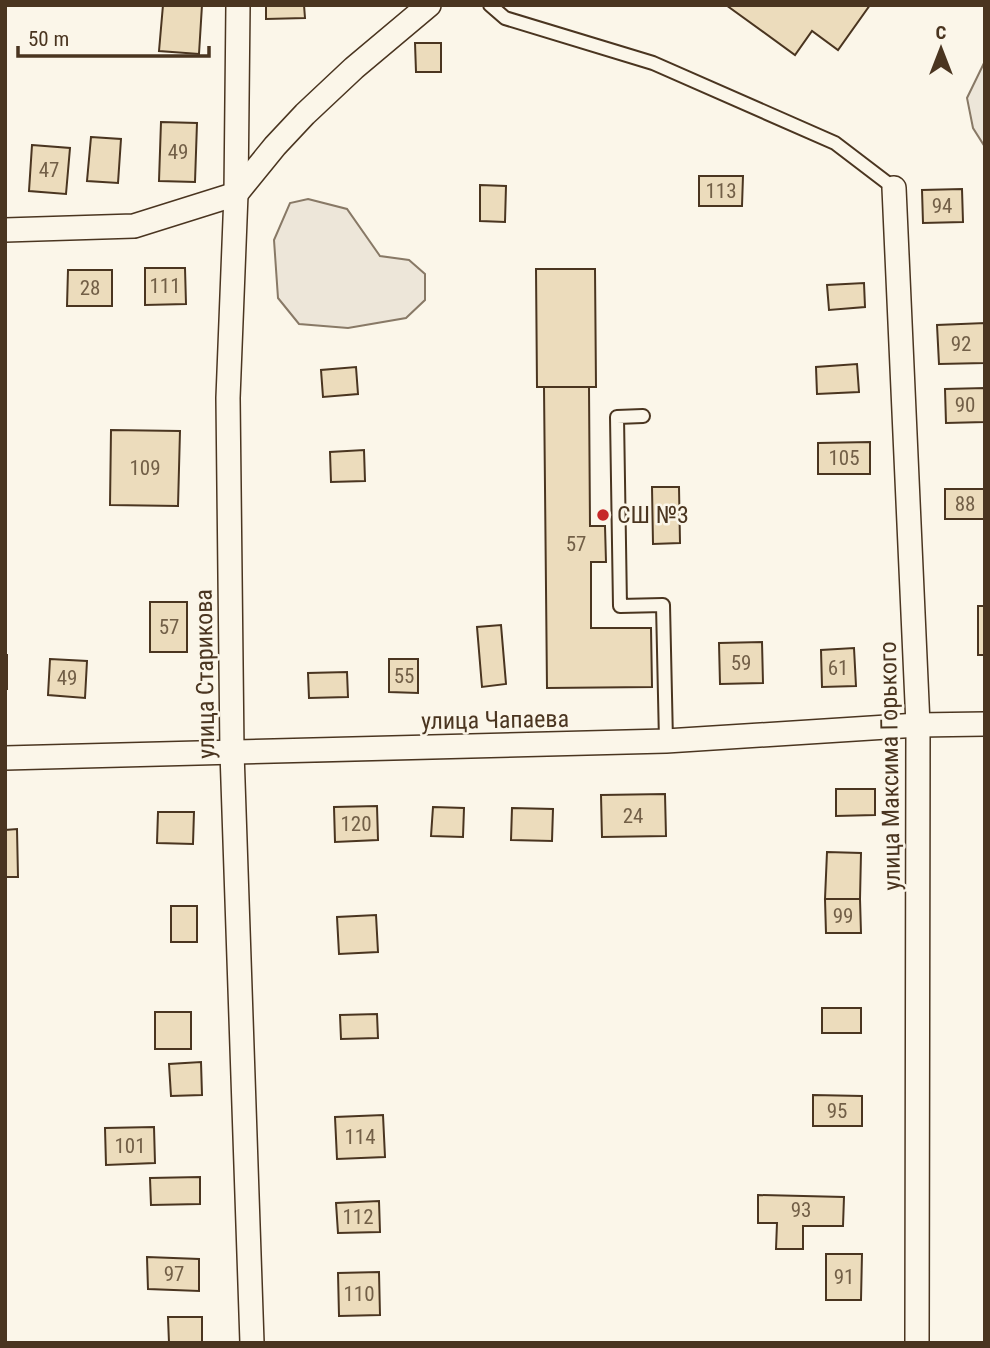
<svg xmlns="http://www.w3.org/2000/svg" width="990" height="1348" font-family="'Roboto Condensed',sans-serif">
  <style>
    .green { fill: #ede6d9; stroke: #887966; stroke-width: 2 }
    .building { fill: #ecdcbc; stroke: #4a3520; stroke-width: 2 }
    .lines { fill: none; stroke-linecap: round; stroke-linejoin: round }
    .service-casing { stroke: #4a3520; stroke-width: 16 }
    .minor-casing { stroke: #4a3520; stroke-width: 26 }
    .service { stroke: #fbf6e9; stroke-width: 12 }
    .minor { stroke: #fbf6e9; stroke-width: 23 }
    .poi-dot { fill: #c62828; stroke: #fbf6e9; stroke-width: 2.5 }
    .labels { text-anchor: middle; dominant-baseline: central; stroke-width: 5; stroke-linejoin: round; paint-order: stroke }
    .number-label { font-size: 21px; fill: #725f47 }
    .poi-label { font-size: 24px; fill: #4a3520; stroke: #fbf6e9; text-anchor: start }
    .street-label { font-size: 24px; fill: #4a3520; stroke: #fbf6e9 }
  </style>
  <rect width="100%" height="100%" fill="#fbf6e9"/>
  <!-- green -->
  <g class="green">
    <path d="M 985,61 L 985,147 L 973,128 L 967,98 Z"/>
    <path d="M 308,199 L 347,209 L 380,256 L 409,260 L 425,274 L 425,300 L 406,318 L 348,328 L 299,324 L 278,298 L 274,240 L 290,203 Z"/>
  </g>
  <!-- building -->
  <g class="building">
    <path d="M 163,5 L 202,5 L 199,54 L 159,51 Z"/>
    <path d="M 266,5 L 304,5 L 305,18 L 266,19 Z"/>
    <path d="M 726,5 L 870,5 L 838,50 L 812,31 L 795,55 Z"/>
    <path d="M 415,43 L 441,43 L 441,72 L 416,72 Z"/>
    <path d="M 161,122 L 197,123 L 195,182 L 159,181 Z"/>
    <path d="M 91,137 L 121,139 L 118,183 L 87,181 Z"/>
    <path d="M 32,145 L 70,148 L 66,194 L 29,191 Z"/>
    <path d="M 699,176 L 743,176 L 742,206 L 699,206 Z"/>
    <path d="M 480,185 L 506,186 L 505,222 L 480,221 Z"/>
    <path d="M 962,189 L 963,222 L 923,223 L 922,190 Z"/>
    <path d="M 145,268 L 185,268 L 186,304 L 145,305 Z"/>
    <path d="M 536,269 L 595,269 L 596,387 L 537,387 Z"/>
    <path d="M 68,270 L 112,270 L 112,306 L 67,306 Z"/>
    <path d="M 864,283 L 865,307 L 829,310 L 827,285 Z"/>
    <path d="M 985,323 L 985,363 L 939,364 L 937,325 Z"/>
    <path d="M 857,364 L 859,392 L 817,394 L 816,367 Z"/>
    <path d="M 356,367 L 358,394 L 323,397 L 321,370 Z"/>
    <path d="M 544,387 L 589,387 L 590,526 L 605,526 L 606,562 L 591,562 L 591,628 L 651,628 L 652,687 L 547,688 Z"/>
    <path d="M 985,388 L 985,422 L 946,423 L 945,389 Z"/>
    <path d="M 111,430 L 180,431 L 178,506 L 110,505 Z"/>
    <path d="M 870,442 L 870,474 L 818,474 L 818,443 Z"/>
    <path d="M 364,450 L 365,481 L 331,482 L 330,452 Z"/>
    <path d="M 652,487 L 679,487 L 680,543 L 653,544 Z"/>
    <rect x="945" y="489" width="40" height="30"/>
    <rect x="150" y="602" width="37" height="50"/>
    <rect x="978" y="606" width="7" height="49"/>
    <path d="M 501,625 L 506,684 L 482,687 L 477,627 Z"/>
    <path d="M 762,642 L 763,683 L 720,684 L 719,643 Z"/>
    <path d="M 854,648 L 856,686 L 822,687 L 821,650 Z"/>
    <rect x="5" y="655" width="2" height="34"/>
    <path d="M 50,659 L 87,661 L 85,698 L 48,695 Z"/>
    <path d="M 389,659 L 418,659 L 418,693 L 389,692 Z"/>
    <path d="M 347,672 L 348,697 L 309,698 L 308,673 Z"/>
    <path d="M 836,789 L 875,789 L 875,815 L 836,816 Z"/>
    <path d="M 665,794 L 666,836 L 602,837 L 601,795 Z"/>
    <path d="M 377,806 L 378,840 L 335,842 L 334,807 Z"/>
    <path d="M 433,807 L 464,808 L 463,837 L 431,836 Z"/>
    <path d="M 512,808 L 553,809 L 552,841 L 511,840 Z"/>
    <path d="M 158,812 L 194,812 L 193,844 L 157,843 Z"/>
    <path d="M 17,829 L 18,877 L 5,877 L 5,830 Z"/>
    <path d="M 827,852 L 861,853 L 860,899 L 825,899 Z"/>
    <path d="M 825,899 L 860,899 L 861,933 L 826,933 Z"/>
    <rect x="171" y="906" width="26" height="36"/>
    <path d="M 376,915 L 378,952 L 339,954 L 337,917 Z"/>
    <rect x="822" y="1008" width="39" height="25"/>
    <rect x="155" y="1012" width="36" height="37"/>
    <path d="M 377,1014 L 378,1038 L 341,1039 L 340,1015 Z"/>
    <path d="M 201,1062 L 202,1095 L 171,1096 L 169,1064 Z"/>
    <path d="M 813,1095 L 862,1096 L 862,1126 L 813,1126 Z"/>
    <path d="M 383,1115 L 385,1157 L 337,1159 L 335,1117 Z"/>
    <path d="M 154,1127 L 155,1163 L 106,1165 L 105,1128 Z"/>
    <path d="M 200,1177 L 200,1204 L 151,1205 L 150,1178 Z"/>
    <path d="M 758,1195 L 844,1197 L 843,1226 L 803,1226 L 803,1249 L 776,1249 L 777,1223 L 758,1223 Z"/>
    <path d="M 379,1201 L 380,1232 L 338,1233 L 336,1203 Z"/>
    <path d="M 826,1254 L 862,1254 L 861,1300 L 826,1300 Z"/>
    <path d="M 147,1257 L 199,1259 L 199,1291 L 148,1289 Z"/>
    <path d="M 379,1272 L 380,1315 L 339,1316 L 338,1273 Z"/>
    <path d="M 168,1317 L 202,1317 L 202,1343 L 169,1343 Z"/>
  </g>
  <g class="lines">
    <!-- service casing -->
    <g class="service-casing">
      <g id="service">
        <path d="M 490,5 L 505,18 L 653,63 L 835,143 L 894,188"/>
        <path d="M 643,416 L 617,417 L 620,606 L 663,605 L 666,741"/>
      </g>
    </g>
    <!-- minor casing -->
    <g class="minor-casing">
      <g id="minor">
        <path d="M 238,5 L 236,194 L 228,398 L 232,752 L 252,1343"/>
        <path d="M 894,188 L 918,725 L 917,1343"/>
        <path d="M 5,230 L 134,226 L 236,194 L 275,146 L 305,114 L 354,68 L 429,5"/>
        <path d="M 5,758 L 666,741 L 918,725 L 985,724"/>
      </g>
    </g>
    <!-- service -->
    <use href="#service" class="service"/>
    <!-- minor -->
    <use href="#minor" class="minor"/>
  </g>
  <!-- markers -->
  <circle class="poi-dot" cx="603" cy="515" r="7"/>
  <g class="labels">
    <!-- number labels -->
    <g class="number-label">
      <text x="178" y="152">49</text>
      <text x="49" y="170">47</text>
      <text x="721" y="191">113</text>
      <text x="942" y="206">94</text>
      <text x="165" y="286">111</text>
      <text x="90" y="288">28</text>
      <text x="961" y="344">92</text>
      <text x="965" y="405">90</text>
      <text x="844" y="458">105</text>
      <text x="145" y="468">109</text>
      <text x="965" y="504">88</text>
      <text x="576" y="544">57</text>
      <text x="169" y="627">57</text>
      <text x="741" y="663">59</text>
      <text x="838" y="668">61</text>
      <text x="404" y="676">55</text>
      <text x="67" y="678">49</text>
      <text x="633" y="816">24</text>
      <text x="356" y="824">120</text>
      <text x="843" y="916">99</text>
      <text x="837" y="1111">95</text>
      <text x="360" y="1137">114</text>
      <text x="130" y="1146">101</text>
      <text x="801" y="1210">93</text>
      <text x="358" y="1217">112</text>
      <text x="174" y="1274">97</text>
      <text x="844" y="1277">91</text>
      <text x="359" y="1294">110</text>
    </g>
    <!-- poi labels -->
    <g class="poi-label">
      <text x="617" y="515">СШ №3</text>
    </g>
    <!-- street labels -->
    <g class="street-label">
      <text transform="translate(205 674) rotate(-91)">улица Старикова</text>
      <text transform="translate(495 720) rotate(-1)">улица Чапаева</text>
      <text transform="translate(890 766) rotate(-91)">улица Максима Горького</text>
    </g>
  </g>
  <!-- border -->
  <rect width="990" height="1348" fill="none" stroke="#4a3520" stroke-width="14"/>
  <!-- north arrow -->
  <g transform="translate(941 49)" stroke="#fbf6e9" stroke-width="5" paint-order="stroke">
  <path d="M0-5L12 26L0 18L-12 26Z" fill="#4a3520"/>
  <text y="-10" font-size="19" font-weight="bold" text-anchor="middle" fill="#4a3520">С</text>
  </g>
  <!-- scale -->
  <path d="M18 46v10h191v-10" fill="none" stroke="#4a3520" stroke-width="3.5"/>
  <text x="28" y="46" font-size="21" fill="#4a3520" stroke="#fbf6e9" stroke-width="5" paint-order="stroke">50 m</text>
</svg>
